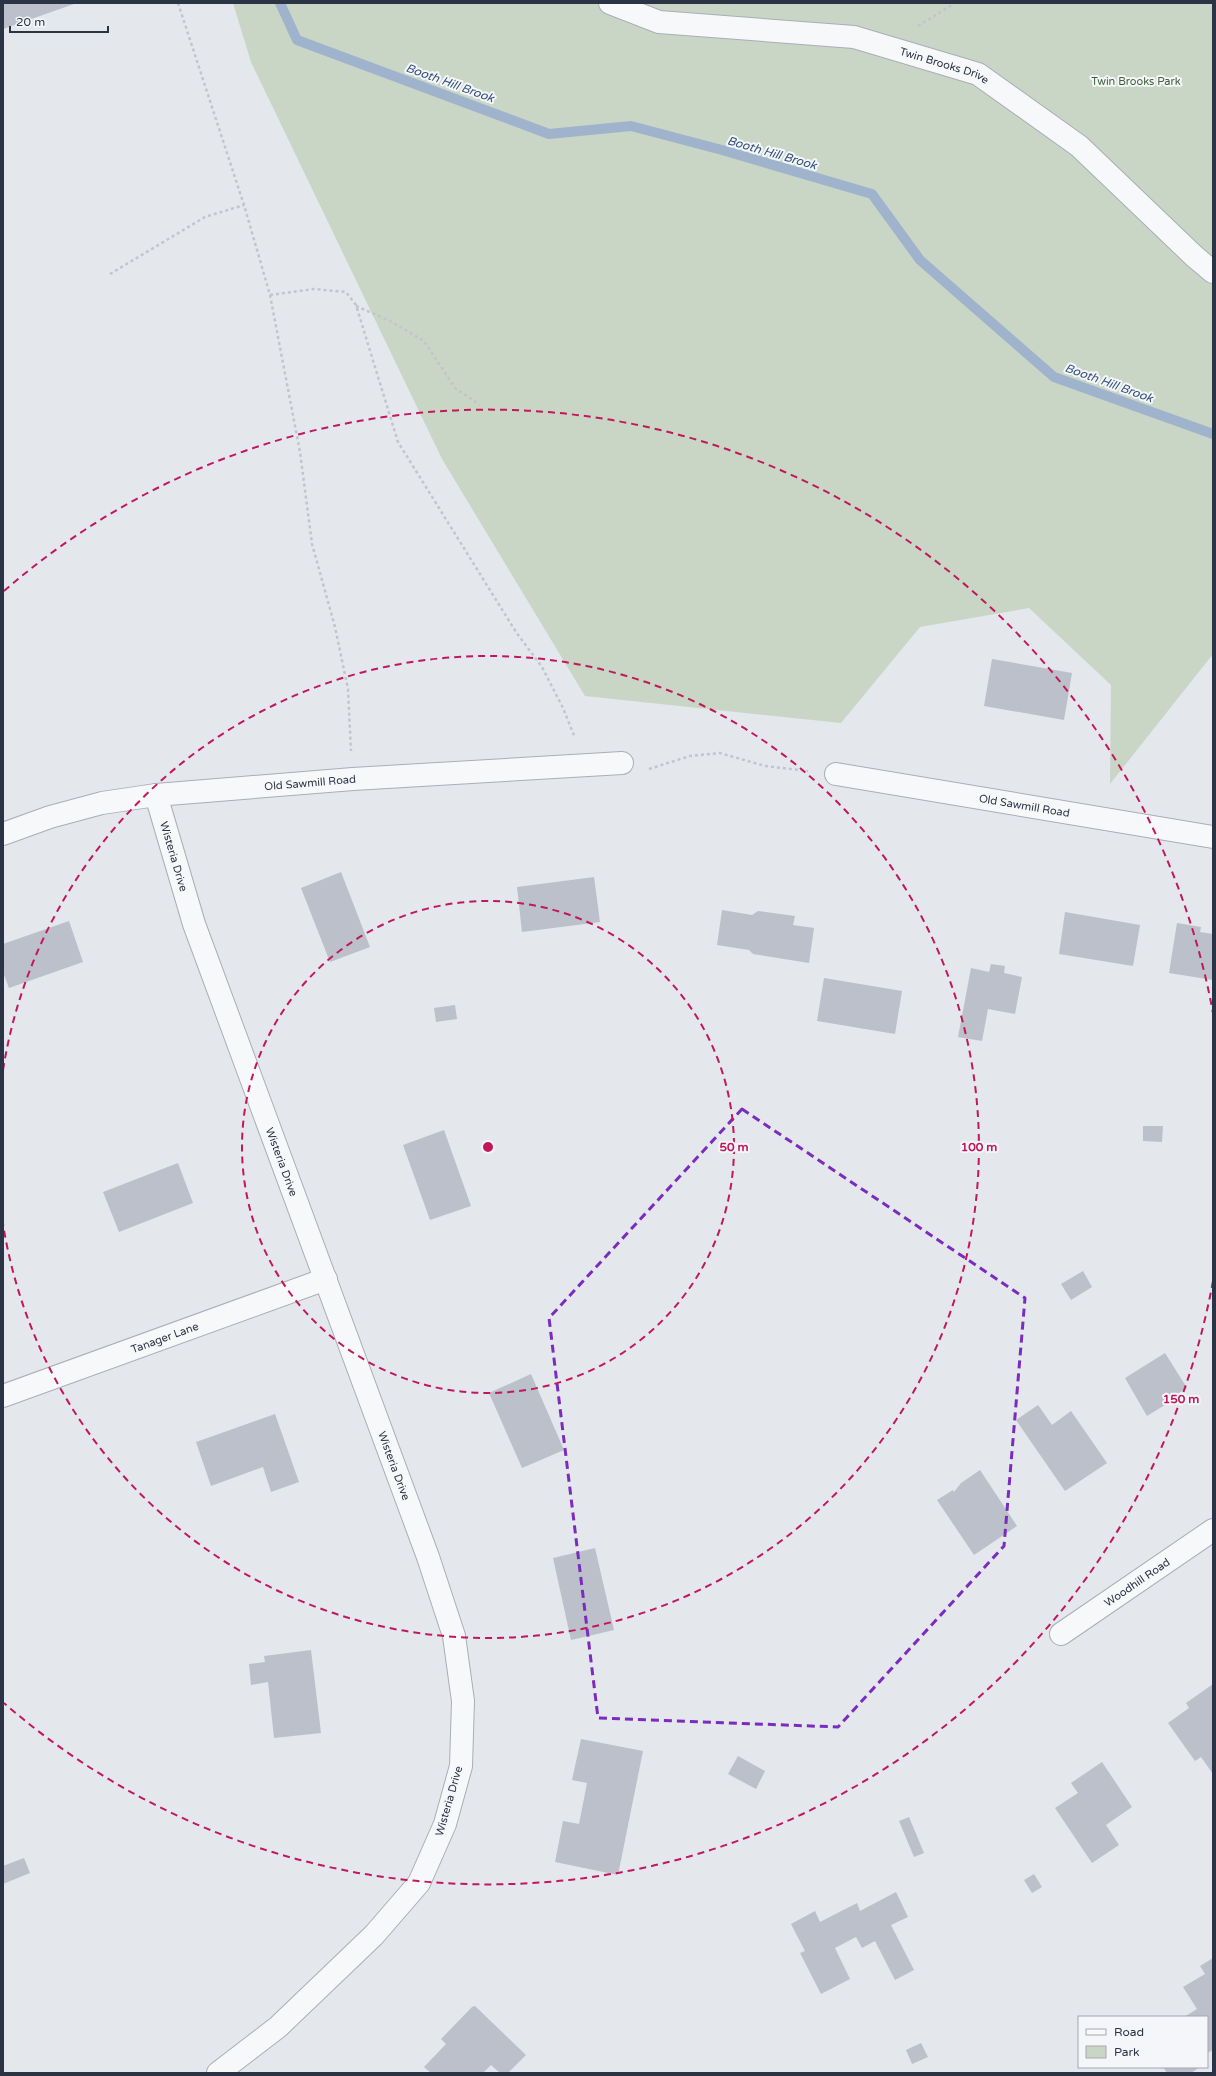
<svg xmlns="http://www.w3.org/2000/svg" width="1216" height="2076" font-family="'Varela Round',sans-serif">
  <style>
    .green { fill: #c9d6c5 }
    .lines { fill: none; stroke-linecap: round; stroke-linejoin: round }
    .stream { stroke: #9fb4cc; stroke-width: 10 }
    .building { fill: #bbc0ca }
    .minor-casing { stroke: #a9aeb7; stroke-width: 24 }
    .path { stroke: #c2c5cb; stroke-width: 2.5; stroke-dasharray: 3 3; stroke-linecap: butt }
    .minor { stroke: #f7f8fa; stroke-width: 22 }
    .marked { fill: none; stroke: #7b2cbf; stroke-width: 3; stroke-dasharray: 8 5; stroke-linejoin: round }
    .ring { fill: none; stroke: #c2185b; stroke-width: 2; stroke-dasharray: 7 5 }
    .labels { text-anchor: middle; dominant-baseline: central; stroke-width: 4; stroke-linejoin: round; paint-order: stroke }
    .street-label { font-size: 11px; fill: #2b3445; stroke: #f4f6f9 }
    .park-label { font-size: 11px; fill: #3f6138; stroke: #f4f6f9 }
    .water-label { font-size: 12px; font-style: italic; fill: #34527a; stroke: #f4f6f9 }
    .centre { fill: #c2185b; stroke: #f4f6f9; stroke-width: 2 }
    .ring-label { font-size: 12px; text-anchor: middle; font-weight: bold; fill: #c2185b; stroke: #f4f6f9; stroke-width: 4; stroke-linejoin: round; paint-order: stroke }
  </style>
  <rect width="100%" height="100%" fill="#e4e7ec"/>
  <!-- green -->
  <path class="green" d="M 233,3 L 1213,3 L 1213,654 L 1110,784 L 1111,685 L 1029,608 L 920,627 L 841,723 L 585,696 L 442,459 L 251,62 Z"/>
  <g class="lines">
    <!-- stream -->
    <path class="stream" d="M 280,3 L 297,40 L 549,134 L 631,126 L 722,150 L 872,194 L 920,260 L 1054,377 L 1213,434"/>
  </g>
  <!-- building -->
  <g class="building">
    <path d="M 3,3 L 73,3 L 74,4 L 3,29 Z"/>
    <path d="M 992,659 L 1072,673 L 1064,720 L 984,706 Z"/>
    <path d="M 341,872 L 370,947 L 330,962 L 301,888 Z"/>
    <path d="M 594,877 L 600,922 L 522,932 L 517,887 Z"/>
    <path d="M 722,910 L 752,915 L 758,911 L 795,916 L 793,925 L 814,928 L 809,963 L 753,954 L 749,950 L 717,945 Z"/>
    <path d="M 1065,912 L 1140,925 L 1133,966 L 1059,954 Z"/>
    <path d="M 69,921 L 83,962 L 9,988 L 3,972 L 3,944 Z"/>
    <path d="M 1177,923 L 1201,927 L 1200,932 L 1213,934 L 1213,980 L 1169,973 Z"/>
    <path d="M 991,964 L 1005,966 L 1004,973 L 1022,977 L 1015,1014 L 988,1009 L 982,1041 L 958,1037 L 971,968 L 989,972 Z"/>
    <path d="M 824,978 L 902,991 L 895,1034 L 817,1021 Z"/>
    <path d="M 455,1005 L 457,1019 L 436,1022 L 434,1008 Z"/>
    <path d="M 1143,1126 L 1163,1126 L 1162,1142 L 1143,1141 Z"/>
    <path d="M 444,1130 L 471,1206 L 430,1220 L 403,1145 Z"/>
    <path d="M 178,1163 L 193,1203 L 119,1232 L 103,1192 Z"/>
    <path d="M 1083,1271 L 1092,1287 L 1071,1300 L 1061,1284 Z"/>
    <path d="M 1165,1353 L 1187,1388 L 1172,1397 L 1173,1400 L 1147,1416 L 1125,1378 Z"/>
    <path d="M 531,1374 L 564,1450 L 522,1468 L 489,1393 Z"/>
    <path d="M 1038,1405 L 1052,1425 L 1071,1411 L 1107,1463 L 1065,1491 L 1016,1420 Z"/>
    <path d="M 275,1414 L 299,1482 L 271,1492 L 263,1467 L 211,1486 L 196,1442 Z"/>
    <path d="M 980,1470 L 1017,1526 L 974,1555 L 937,1500 L 953,1490 L 954,1492 L 961,1483 Z"/>
    <path d="M 595,1548 L 614,1630 L 571,1640 L 553,1558 Z"/>
    <path d="M 311,1650 L 321,1733 L 274,1738 L 268,1682 L 251,1685 L 249,1664 L 265,1662 L 264,1656 Z"/>
    <path d="M 1213,1684 L 1213,1774 L 1201,1757 L 1195,1761 L 1168,1723 L 1189,1708 L 1186,1703 Z"/>
    <path d="M 581,1739 L 643,1751 L 618,1875 L 555,1862 L 563,1821 L 579,1824 L 587,1783 L 572,1780 Z"/>
    <path d="M 738,1756 L 765,1771 L 756,1789 L 728,1774 Z"/>
    <path d="M 1102,1762 L 1132,1807 L 1106,1825 L 1119,1845 L 1092,1863 L 1055,1808 L 1078,1793 L 1071,1783 Z"/>
    <path d="M 909,1817 L 924,1853 L 914,1857 L 899,1821 Z"/>
    <path d="M 24,1858 L 30,1873 L 3,1884 L 3,1866 Z"/>
    <path d="M 1034,1874 L 1042,1887 L 1032,1893 L 1024,1880 Z"/>
    <path d="M 896,1892 L 908,1917 L 891,1925 L 914,1970 L 895,1980 L 875,1941 L 862,1948 L 856,1937 L 835,1948 L 850,1979 L 821,1994 L 800,1953 L 805,1951 L 791,1924 L 815,1911 L 820,1922 L 857,1903 L 860,1911 Z"/>
    <path d="M 1213,1958 L 1213,2050 L 1207,2053 L 1207,2017 L 1184,2017 L 1197,2009 L 1183,1987 L 1205,1974 L 1200,1966 Z"/>
    <path d="M 475,2006 L 526,2055 L 508,2073 L 500,2073 L 491,2065 L 483,2073 L 431,2073 L 424,2067 L 446,2044 L 441,2039 L 472,2007 Z"/>
    <path d="M 921,2043 L 928,2057 L 912,2064 L 906,2050 Z"/>
    <path d="M 1163,2067 L 1200,2067 L 1191,2073 L 1167,2073 Z"/>
  </g>
  <g class="lines">
    <!-- minor casing -->
    <g class="minor-casing">
      <g id="minor">
        <path id="s1" d="M 610,3 L 659,22 L 854,37 L 978,74 L 1079,146 L 1194,256 L 1213,272"/>
        <path id="s2" d="M 836,774 L 1213,837"/>
        <path id="s3" d="M 156,795 L 194,924 L 428,1557 L 454,1636 L 463,1701 L 461,1766 L 445,1824 L 419,1883 L 374,1935 L 278,2027 L 218,2073"/>
        <path id="s4" d="M 3,834 L 50,817 L 102,803 L 156,795 L 353,779 L 622,763"/>
        <path id="s5" d="M 3,1396 L 326,1279"/>
        <path id="s6" d="M 1061,1634 L 1213,1530"/>
      </g>
    </g>
    <!-- path -->
    <g class="path">
      <path d="M 178,3 L 244,205 L 270,295 L 300,452 L 312,544 L 335,627 L 348,689 L 351,751"/>
      <path d="M 918,26 L 955,3"/>
      <path d="M 110,274 L 205,217 L 244,205"/>
      <path d="M 270,295 L 314,289 L 346,292 L 356,305 L 398,442 L 516,632 L 542,667 L 563,708 L 575,738"/>
      <path d="M 356,306 L 390,321 L 424,341 L 455,388 L 480,405"/>
      <path d="M 649,769 L 690,756 L 720,753 L 765,766 L 808,771"/>
    </g>
    <!-- minor -->
    <use href="#minor" class="minor"/>
  </g>
  <!-- marked area -->
  <path class="marked" d="M 742,1109 L 1025,1298 L 1004,1546 L 838,1727 L 598,1718 L 549,1318 Z"/>
  <!-- distance rings -->
  <g class="ring">
    <circle cx="488" cy="1147" r="246"/>
    <path d="M3 1070A491 491 0 1 1 3 1224"/>
    <path d="M1213 1281A737 737 0 0 1 4 1703M4 591A737 737 0 0 1 1213 1013"/>
  </g>
  <g class="labels">
    <!-- street labels -->
    <g class="street-label">
      <text stroke="none"><textPath href="#s1" startOffset="343">Twin Brooks Drive</textPath></text>
      <text stroke="none"><textPath href="#s4" startOffset="313">Old Sawmill Road</textPath></text>
      <text stroke="none"><textPath href="#s2" startOffset="191">Old Sawmill Road</textPath></text>
      <text stroke="none"><textPath href="#s3" startOffset="64">Wisteria Drive</textPath></text>
      <text stroke="none"><textPath href="#s3" startOffset="388">Wisteria Drive</textPath></text>
      <text stroke="none"><textPath href="#s5" startOffset="172">Tanager Lane</textPath></text>
      <text stroke="none"><textPath href="#s3" startOffset="712">Wisteria Drive</textPath></text>
      <text stroke="none"><textPath href="#s6" startOffset="92">Woodhill Road</textPath></text>
      <text transform="translate(449 1801) rotate(-74)">Wisteria Drive</text>
    </g>
    <!-- park labels -->
    <g class="park-label">
      <text x="1136" y="81">Twin Brooks Park</text>
    </g>
    <!-- water labels -->
    <g class="water-label">
      <text transform="translate(450 83) rotate(20)">Booth Hill Brook</text>
      <text transform="translate(772 153) rotate(16)">Booth Hill Brook</text>
      <text transform="translate(1109 383) rotate(20)">Booth Hill Brook</text>
    </g>
  </g>
  <circle cx="488" cy="1147" r="6" class="centre"/>
  <g class="ring-label">
    <text x="734" y="1151">50 m</text>
    <text x="979" y="1151">100 m</text>
    <text x="1181" y="1403">150 m</text>
  </g>
  <!-- border -->
  <rect width="1216" height="2076" fill="none" stroke="#2b3445" stroke-width="8"/>
  <!-- legend -->
  <rect x="1078" y="2016" width="130" height="52" fill="#f4f6f9" stroke="#a4a8b1"/>
  <rect x="1086" y="2029" width="20" height="6" fill="#f7f8fa" stroke="#a4a8b1"/>
  <text x="1114" y="2036" font-size="12" fill="#2b3445">Road</text>
  <rect x="1086" y="2046" width="20" height="12" fill="#c9d6c5" stroke="#a4a8b1"/>
  <text x="1114" y="2056" font-size="12" fill="#2b3445">Park</text>
  <!-- scale -->
  <path d="M10 26v6h98v-6" fill="none" stroke="#2b3445" stroke-width="2"/>
  <text x="16" y="26" font-size="12" fill="#2b3445" stroke="#f4f6f9" stroke-width="3" paint-order="stroke">20 m</text>
</svg>
